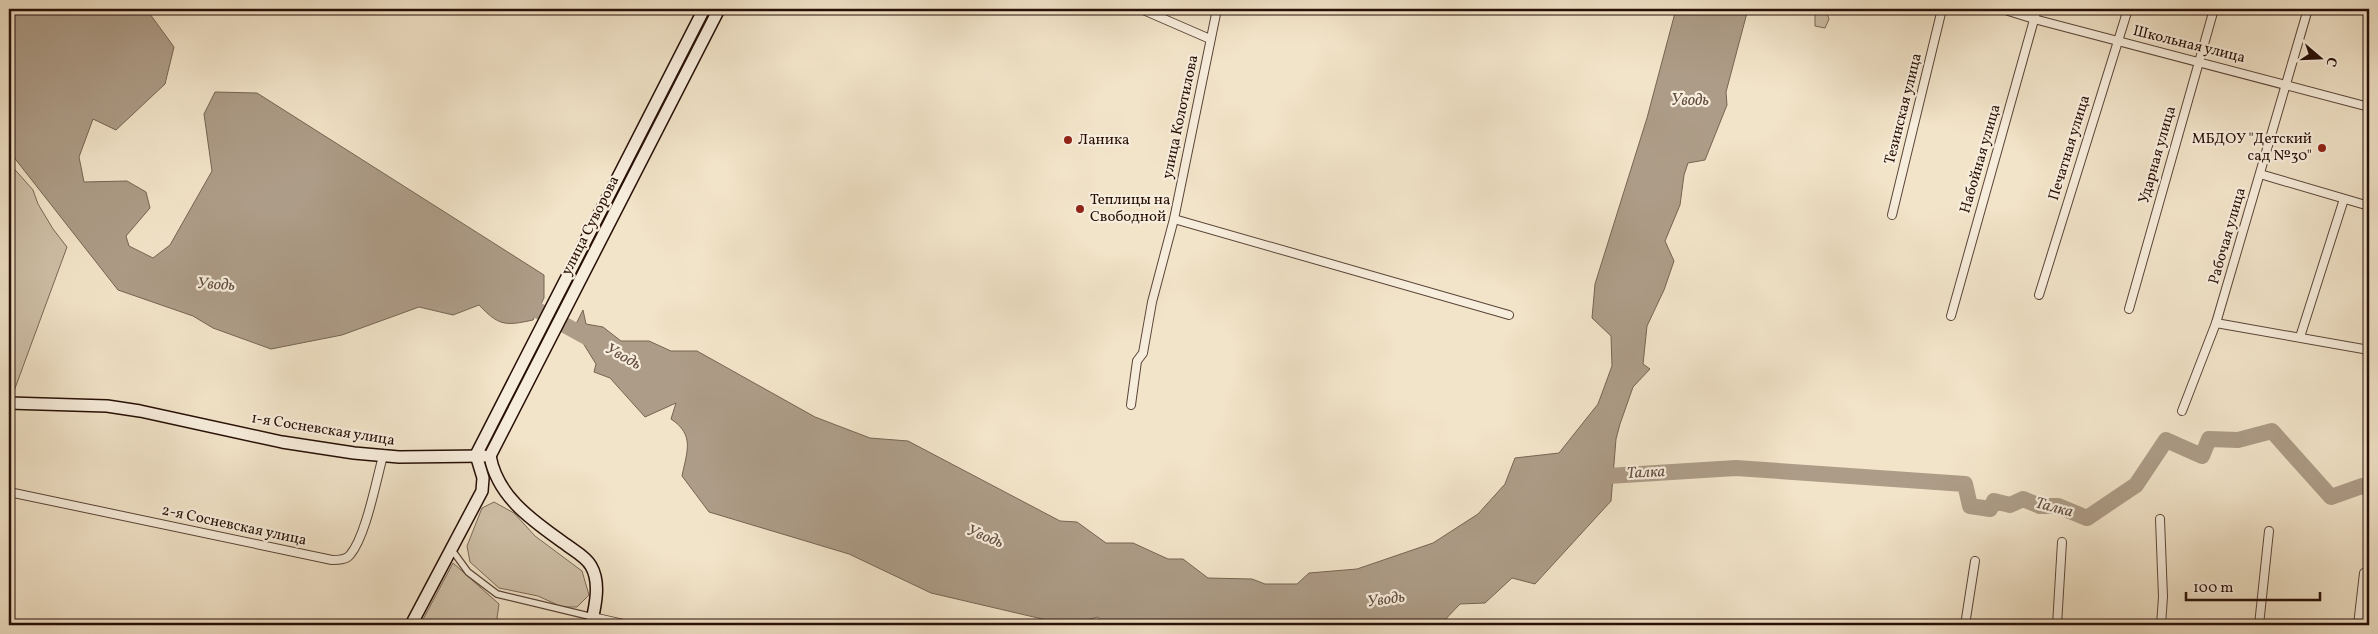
<svg xmlns="http://www.w3.org/2000/svg" width="2378" height="634" font-family="Vollkorn,serif">
  <style>
    .green { fill: #cfc0a8; stroke: #7b6857 }
    .water { fill: #ad9c87; stroke: #776453 }
    .lines { fill: none; stroke-linecap: round; stroke-linejoin: round }
    .river { stroke: #ad9c87; stroke-width: 16 }
    .pedestrian-casing { stroke: #5a4437; stroke-width: 8 }
    .minor-casing { stroke: #5a4437; stroke-width: 10 }
    .secondary-casing { stroke: #270f06; stroke-width: 14 }
    .pedestrian { stroke: #f7eddc; stroke-width: 5.5 }
    .minor { stroke: #f7eddc; stroke-width: 8 }
    .secondary { stroke: #f7eddc; stroke-width: 11 }
    .poi-dot { fill: #8f2418; stroke: #f7eddc; stroke-width: 2 }
    .labels { text-anchor: middle; dominant-baseline: central; stroke-width: 4.5; stroke-linejoin: round; paint-order: stroke }
    .street-label { font-size: 15px; fill: #270f06; stroke: #f7eddc }
    .poi-label { font-size: 15px; fill: #270f06; stroke: #f7eddc; text-anchor: start }
    .water-label { font-size: 16px; font-style: italic; fill: #634e40; stroke: #f7eddc }
  </style>
  <rect width="100%" height="100%" fill="#f2e4c9"/>
  <filter id="stains"><feTurbulence type="fractalNoise" baseFrequency=".004" numOctaves="4"/><feColorMatrix values="0 0 0 0 .2 0 0 0 0 .09 0 0 0 0 .02 0 0 0 .5 -.17"/></filter>
  <radialGradient id="worn" r=".72"><stop offset=".6" stop-color="#630" stop-opacity="0"/><stop offset="1" stop-color="#630" stop-opacity=".3"/></radialGradient>
  <!-- green -->
  <g class="green">
    <path d="M 1826,11 L 1829,19 L 1825,28 L 1815,26 L 1815,12 Z"/>
    <path d="M 9,163 L 33,190 L 38,204 L 53,229 L 67,247 L 14,391 L 9,392 Z"/>
    <path d="M 494,502 L 514,513 L 535,536 L 582,571 L 589,595 L 577,607 L 562,607 L 538,596 L 499,588 L 470,562 L 467,546 L 482,508 Z"/>
    <path d="M 453,563 L 499,604 L 496,625 L 420,625 Z"/>
  </g>
  <!-- water -->
  <g class="water">
    <path d="M 9,9 L 143,9 L 147,10 L 174,47 L 165,84 L 116,130 L 93,119 L 79,157 L 84,182 L 127,181 L 146,192 L 150,208 L 126,236 L 129,246 L 153,258 L 170,245 L 212,171 L 204,114 L 215,92 L 257,93 L 544,275 L 544,298 L 533,320 C 505,326 499,326 479,305 L 453,315 L 419,307 L 342,335 L 271,349 L 213,328 L 193,316 L 118,290 L 9,151 Z"/>
    <path d="M 1676,9 L 1748,9 L 1726,92 L 1727,105 L 1705,160 L 1688,163 L 1684,175 L 1680,205 L 1665,241 L 1674,261 L 1664,290 L 1647,326 L 1643,364 L 1650,369 L 1633,387 L 1620,424 L 1616,439 L 1611,501 L 1535,584 L 1512,578 L 1485,603 L 1460,604 L 1440,625 L 1104,625 L 1098,617 L 1068,625 L 931,593 L 849,554 L 709,512 L 682,476 C 687,451 695,435 671,419 L 676,403 L 645,417 L 610,378 L 594,372 L 596,364 L 583,343 L 570,336 L 583,310 L 586,324 L 603,327 L 621,341 L 649,341 L 671,351 L 697,351 L 815,417 L 870,438 L 908,441 L 1060,521 L 1077,522 L 1106,543 L 1133,543 L 1168,559 L 1183,559 L 1208,578 L 1252,579 L 1265,584 L 1297,584 L 1309,573 L 1357,569 L 1433,543 L 1478,514 L 1505,484 L 1515,458 L 1559,453 L 1598,404 L 1612,366 L 1611,336 L 1592,318 L 1595,284 L 1647,118 Z"/>
  </g>
  <g class="lines">
    <!-- river -->
    <g class="river">
      <path d="M 519,300 L 592,340"/>
      <path d="M 1592,477 L 1736,468 L 1965,484 L 1970,506 L 1990,509 L 1994,501 L 2010,505 L 2023,499 L 2040,506 L 2058,506 L 2087,518 L 2136,485 L 2166,440 L 2202,456 L 2209,439 L 2238,440 L 2272,431 L 2331,497 L 2362,486 L 2369,489"/>
    </g>
    <!-- pedestrian casing -->
    <g class="pedestrian-casing">
      <path id="pedestrian" d="M 452,550 L 468,572 L 497,594 L 593,617"/>
    </g>
    <!-- minor casing -->
    <g class="minor-casing">
      <g id="minor">
        <path d="M 1141,9 L 1210,39"/>
        <path d="M 2002,9 L 2034,19 L 2369,107"/>
        <path d="M 2260,174 L 2369,206"/>
        <path d="M 1892,215 L 1942,9"/>
        <path d="M 1174,219 L 1509,315"/>
        <path d="M 2039,295 L 2128,9"/>
        <path d="M 2129,309 L 2214,9"/>
        <path d="M 1951,316 L 2037,9"/>
        <path d="M 2216,323 L 2369,350"/>
        <path d="M 2300,337 L 2344,199"/>
        <path d="M 1131,405 L 1137,361 L 1143,353 L 1152,302 L 1174,219 L 1217,9"/>
        <path d="M 2182,411 L 2216,323 L 2308,9"/>
        <path d="M 9,492 L 332,560 C 338,560 346,560 350,555 C 366,536 376,481 383,456"/>
        <path d="M 2160,519 L 2163,597 L 2161,625"/>
        <path d="M 593,617 L 628,625"/>
        <path d="M 1965,625 L 1975,561"/>
        <path d="M 2057,625 L 2062,542"/>
        <path d="M 2259,625 L 2269,531"/>
        <path d="M 2358,625 L 2364,573"/>
      </g>
    </g>
    <!-- secondary casing -->
    <g class="secondary-casing">
      <g id="secondary">
        <path d="M 9,403 L 107,406 L 140,411 L 282,442 L 354,453 L 399,457 L 484,456"/>
        <path d="M 476,455 L 704,9"/>
        <path d="M 490,456 L 719,9"/>
        <path d="M 490,456 C 498,499 535,522 568,546 C 575,551 587,558 591,566 C 601,583 595,607 591,625"/>
        <path d="M 411,625 L 482,491 L 483,478 L 476,455"/>
      </g>
    </g>
    <!-- pedestrian -->
    <use href="#pedestrian" class="pedestrian"/>
    <!-- minor -->
    <use href="#minor" class="minor"/>
    <!-- secondary -->
    <use href="#secondary" class="secondary"/>
  </g>
  <!-- markers -->
  <g class="poi-dot">
    <circle cx="1068" cy="140" r="5"/>
    <circle cx="2322" cy="148" r="5"/>
    <circle cx="1080" cy="209" r="5"/>
  </g>
  <g class="labels">
    <!-- street labels -->
    <g class="street-label">
      <text transform="translate(2189 45) rotate(14)">Школьная улица</text>
      <text transform="translate(1904 109) rotate(-76)">Тезинская улица</text>
      <text transform="translate(1181 117) rotate(-78)">улица Колотилова</text>
      <text transform="translate(2070 148) rotate(-73)">Печатная улица</text>
      <text transform="translate(2158 155) rotate(-74)">Ударная улица</text>
      <text transform="translate(1981 159) rotate(-74)">Набойная улица</text>
      <text transform="translate(591 226) rotate(-63)">улица Суворова</text>
      <text transform="translate(2228 236) rotate(-74)">Рабочая улица</text>
      <text transform="translate(323 430) rotate(9)">1-я Сосневская улица</text>
      <text transform="translate(234 526) rotate(12)">2-я Сосневская улица</text>
    </g>
    <!-- poi labels -->
    <g class="poi-label">
      <text x="2312" y="139" text-anchor="end">МБДОУ "Детский<tspan x="2312" dy="17">сад №30"</tspan></text>
      <text x="1078" y="140">Ланика</text>
      <text x="1090" y="200">Теплицы на<tspan x="1090" dy="17">Свободной</tspan></text>
    </g>
    <!-- water labels -->
    <g class="water-label">
      <text x="1690" y="101">Уводь</text>
      <text transform="translate(216 285) rotate(3)">Уводь</text>
      <text transform="translate(623 357) rotate(29)">Уводь</text>
      <text transform="translate(1646 473) rotate(-3)">Талка</text>
      <text transform="translate(2054 508) rotate(15)">Талка</text>
      <text transform="translate(985 537) rotate(22)">Уводь</text>
      <text transform="translate(1386 600) rotate(-8)">Уводь</text>
    </g>
  </g>
  <!-- margin -->
  <rect width="2378" height="634" fill="none" stroke="#f2e4c9" stroke-width="30"/>
  <rect x="10" y="10" width="2358" height="614" fill="none" stroke="#270f06" stroke-width="2.5"/>
  <rect x="15" y="15" width="2348" height="604" fill="none" stroke="#270f06"/>
  <!-- north arrow -->
  <g transform="translate(2320 58) rotate(109)" stroke="#f7eddc" stroke-width="4" paint-order="stroke">
  <path d="M0-4L9 19L0 12L-9 19Z" fill="#270f06"/>
  <text y="-8" font-size="14" font-weight="bold" text-anchor="middle" fill="#270f06">С</text>
  </g>
  <!-- scale -->
  <path d="M2186 592v8h134v-8" fill="none" stroke="#270f06" stroke-width="2.5"/>
  <text x="2193" y="592" font-size="15" fill="#270f06" stroke="#f7eddc" stroke-width="4" paint-order="stroke">100 m</text>
  <rect width="100%" height="100%" filter="url(#stains)"/>
  <rect width="100%" height="100%" fill="url(#worn)"/>
</svg>
